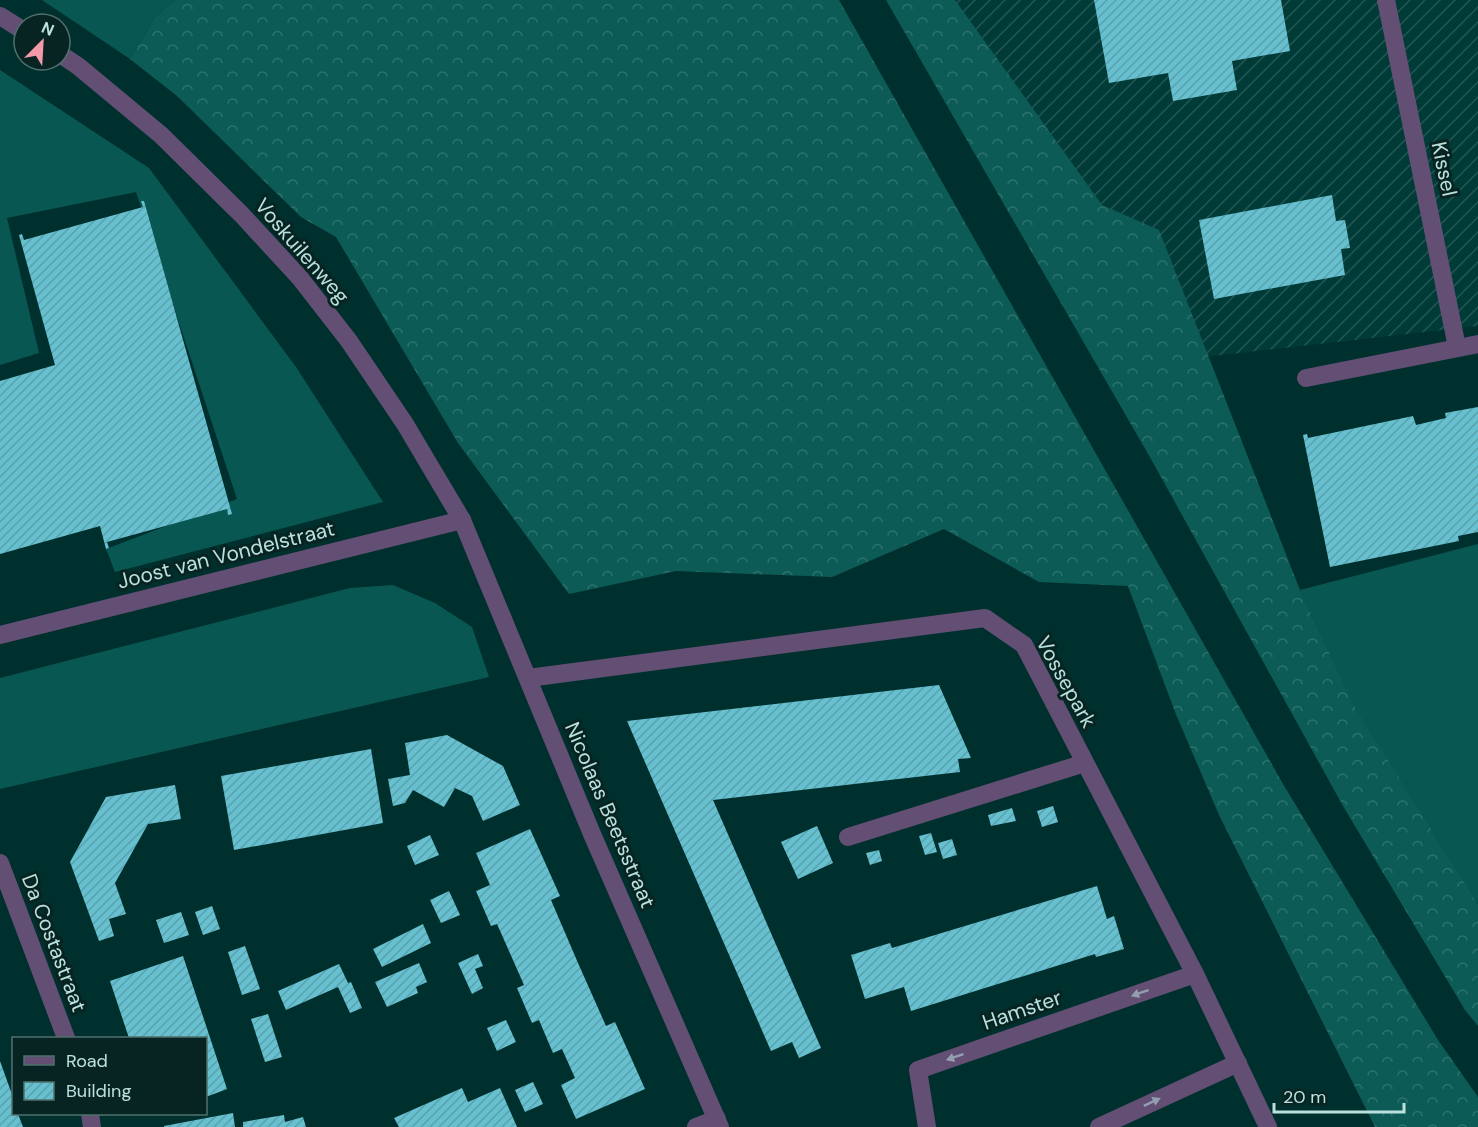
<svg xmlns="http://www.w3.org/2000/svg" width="1478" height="1127" font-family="'DM Sans',sans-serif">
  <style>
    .industrial { fill: url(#industrial-furrows) }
    .grass { fill: #085753 }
    .forest { fill: url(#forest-crowns) }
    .building { fill: url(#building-hatch) }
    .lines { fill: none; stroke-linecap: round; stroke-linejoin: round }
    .minor { stroke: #634e74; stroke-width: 18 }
    .oneway { fill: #939fae }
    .labels { text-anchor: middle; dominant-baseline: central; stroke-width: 6; stroke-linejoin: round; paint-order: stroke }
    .street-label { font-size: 21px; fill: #bae1dd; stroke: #082422 }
  </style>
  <defs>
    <pattern id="industrial-furrows" width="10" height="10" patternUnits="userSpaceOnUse" patternTransform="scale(1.5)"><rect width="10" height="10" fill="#003b37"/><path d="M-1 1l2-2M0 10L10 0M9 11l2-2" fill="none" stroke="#235754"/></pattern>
    <pattern id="forest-crowns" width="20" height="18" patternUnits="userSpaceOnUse" patternTransform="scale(1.5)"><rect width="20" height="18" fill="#0c5b57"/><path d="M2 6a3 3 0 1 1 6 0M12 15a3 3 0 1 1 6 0" fill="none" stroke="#2d726f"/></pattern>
    <pattern id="building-hatch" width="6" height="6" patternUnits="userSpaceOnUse" patternTransform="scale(1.5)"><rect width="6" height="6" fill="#67c0cf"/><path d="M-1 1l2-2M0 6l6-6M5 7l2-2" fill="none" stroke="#5ba1ac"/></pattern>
  </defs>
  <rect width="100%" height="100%" fill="#00302d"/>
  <!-- industrial -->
  <path class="industrial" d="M 906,0 L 1478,0 L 1478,326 L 1194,358 Z"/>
  <!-- grass -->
  <g class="grass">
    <path d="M 42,0 L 175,0 L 155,17 L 130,59 Z"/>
    <path d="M 0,70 L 149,168 L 296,367 L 383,502 L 115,572 L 106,549 L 237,499 L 136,192 L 7,218 L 39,353 L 0,365 Z"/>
    <path d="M 1478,544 L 1478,904 L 1354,707 L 1300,590 Z"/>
    <path d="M 393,585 L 435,603 L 472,627 L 489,677 L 0,789 L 0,678 L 350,588 Z"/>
  </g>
  <!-- forest -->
  <g class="forest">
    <path d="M 175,0 L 839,0 L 1283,784 L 1438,1040 L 1478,1097 L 1478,1127 L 1375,1127 L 1219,815 L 1175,712 L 1128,586 L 1039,582 L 944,529 L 832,577 L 676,571 L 569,594 L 458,443 L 336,237 L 301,217 L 177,96 L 130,59 L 155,17 Z"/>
    <path d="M 886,0 L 955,0 L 1102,205 L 1159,230 L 1300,590 L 1354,706 L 1478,904 L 1478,1026 L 1465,1010 L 1343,806 L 1151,459 Z"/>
  </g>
  <!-- building -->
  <g class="building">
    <path d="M 1094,0 L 1281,0 L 1290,51 L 1232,61 L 1237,90 L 1173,101 L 1168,73 L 1109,83 Z"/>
    <path d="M 1332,195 L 1336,221 L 1345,220 L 1350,248 L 1341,249 L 1345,275 L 1214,299 L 1199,220 Z"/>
    <path d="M 141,201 L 144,201 L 232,514 L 228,515 L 227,509 L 107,542 L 109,548 L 106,549 L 100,526 L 0,554 L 0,381 L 55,365 L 19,235 L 22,234 L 24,240 L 143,207 Z"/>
    <path d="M 1478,407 L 1478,532 L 1458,536 L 1459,541 L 1330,567 L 1303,435 L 1307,434 L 1308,438 L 1413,416 L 1416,425 L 1446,418 L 1445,413 Z"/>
    <path d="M 939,685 L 971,758 L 958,759 L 960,772 L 713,800 L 821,1048 L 799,1058 L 792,1042 L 771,1051 L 627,721 Z"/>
    <path d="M 447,735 L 503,766 L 520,805 L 483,821 L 472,796 L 455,788 L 444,807 L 413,790 L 405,803 L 393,806 L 388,779 L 410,775 L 405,743 Z"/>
    <path d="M 371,749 L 383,823 L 234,850 L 221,776 Z"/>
    <path d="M 175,785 L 181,819 L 148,824 L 115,883 L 126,914 L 109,919 L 114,936 L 99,941 L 70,862 L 106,797 Z"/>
    <path d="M 1053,806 L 1058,822 L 1042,827 L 1037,811 Z"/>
    <path d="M 1012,808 L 1016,821 L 991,826 L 988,815 Z"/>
    <path d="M 817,826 L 833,863 L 798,879 L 781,842 Z"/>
    <path d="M 530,829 L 560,896 L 551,900 L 578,963 L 606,1026 L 615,1022 L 645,1089 L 576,1119 L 561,1085 L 575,1078 L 562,1049 L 553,1053 L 539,1020 L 532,1023 L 517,988 L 524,985 L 497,924 L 491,926 L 476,891 L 490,885 L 476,853 Z"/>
    <path d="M 931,833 L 937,852 L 925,855 L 919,836 Z"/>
    <path d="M 430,835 L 439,855 L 415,865 L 407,846 Z"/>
    <path d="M 952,839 L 957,855 L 943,859 L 938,843 Z"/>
    <path d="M 879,850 L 882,861 L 870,865 L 866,853 Z"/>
    <path d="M 1097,886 L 1107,919 L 1114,916 L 1124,949 L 1096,957 L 1095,954 L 911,1011 L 904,987 L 865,999 L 851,955 L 890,943 L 892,948 Z"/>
    <path d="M 449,891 L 460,915 L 441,923 L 430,900 Z"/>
    <path d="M 212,906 L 220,929 L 203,935 L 195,912 Z"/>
    <path d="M 181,912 L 189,935 L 164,943 L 156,920 Z"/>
    <path d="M 423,924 L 431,943 L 382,967 L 373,949 Z"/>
    <path d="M 245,946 L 260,989 L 242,995 L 228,952 Z"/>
    <path d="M 478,954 L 483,966 L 475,969 L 483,988 L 472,994 L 458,963 Z"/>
    <path d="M 183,956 L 227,1089 L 206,1097 L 206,1038 L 129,1038 L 110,981 Z"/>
    <path d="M 419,963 L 427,982 L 416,987 L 418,993 L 387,1007 L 375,982 Z"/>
    <path d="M 339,964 L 348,983 L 351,982 L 362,1008 L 350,1013 L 338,987 L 286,1010 L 278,991 Z"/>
    <path d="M 268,1014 L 282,1057 L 265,1062 L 251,1019 Z"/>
    <path d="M 506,1020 L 516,1042 L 497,1051 L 487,1028 Z"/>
    <path d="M 0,1061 L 14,1100 L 14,1114 L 18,1114 L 23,1127 L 0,1127 Z"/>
    <path d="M 533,1082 L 543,1104 L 525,1112 L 515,1090 Z"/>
    <path d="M 462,1088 L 468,1102 L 500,1088 L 517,1127 L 399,1127 L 394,1118 Z"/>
    <path d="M 233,1113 L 235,1127 L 164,1127 L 164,1126 Z"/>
    <path d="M 284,1115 L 285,1122 L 303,1117 L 306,1127 L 243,1127 L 243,1122 Z"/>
  </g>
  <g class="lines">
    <!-- minor -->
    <g class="minor">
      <path d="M 1386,0 L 1457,347"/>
      <path d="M 0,16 L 24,31"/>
      <path d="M 60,54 L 78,66 L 161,135 L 242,215 L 300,278 L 349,341 L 405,424 L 462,520 L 592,834 L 720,1127"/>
      <path d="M 1306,378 L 1478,344"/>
      <path d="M 0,635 L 462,520"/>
      <path d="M 528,678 L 985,618 L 1024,645 L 1195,974 L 1268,1127"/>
      <path d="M 848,837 L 1085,763"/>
      <path d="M 0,863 L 66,1038"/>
      <path d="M 90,1114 L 92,1127"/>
      <path d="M 696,1127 L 717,1119"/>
      <path d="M 927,1127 L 918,1070 L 1195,974"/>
      <path d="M 1099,1127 L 1238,1063"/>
    </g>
  </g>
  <!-- one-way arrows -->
  <defs><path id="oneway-solid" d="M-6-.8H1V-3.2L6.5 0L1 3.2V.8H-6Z" transform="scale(1.5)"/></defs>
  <g class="oneway">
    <use href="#oneway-solid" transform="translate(1140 993) rotate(161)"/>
    <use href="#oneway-solid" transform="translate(955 1057) rotate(161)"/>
    <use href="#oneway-solid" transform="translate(1152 1102) rotate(-25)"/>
  </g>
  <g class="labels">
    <!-- street labels -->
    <g class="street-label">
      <text transform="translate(1444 169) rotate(78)">Kissel</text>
      <text transform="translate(302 251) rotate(49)">Voskuilenweg</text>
      <text transform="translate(226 555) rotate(-14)">Joost van Vondelstraat</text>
      <text transform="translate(1066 682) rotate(61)">Vossepark</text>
      <text transform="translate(610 815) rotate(67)">Nicolaas Beetsstraat</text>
      <text transform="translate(54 943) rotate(69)">Da Costastraat</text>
      <text transform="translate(1022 1010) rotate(-19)">Hamster</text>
    </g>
  </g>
  <!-- legend -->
  <rect x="12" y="1037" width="195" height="78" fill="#082422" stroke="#4f706d" stroke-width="1.5"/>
  <rect x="24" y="1056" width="30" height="9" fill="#634e74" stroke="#4f706d" stroke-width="1.5"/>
  <text x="66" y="1067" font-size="18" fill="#bae1dd">Road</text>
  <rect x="24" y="1082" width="30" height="18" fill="url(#building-hatch)" stroke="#4f706d" stroke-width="1.5"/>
  <text x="66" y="1097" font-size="18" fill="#bae1dd">Building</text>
  <!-- north arrow -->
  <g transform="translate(42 42) rotate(24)"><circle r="28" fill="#082422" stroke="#4f706d" stroke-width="1.5"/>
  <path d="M0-4.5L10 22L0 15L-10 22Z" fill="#f39aa9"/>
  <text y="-9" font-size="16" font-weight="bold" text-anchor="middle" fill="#bae1dd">N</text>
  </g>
  <!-- scale -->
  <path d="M1274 1103v9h130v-9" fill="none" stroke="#bae1dd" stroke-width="3"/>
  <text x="1283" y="1103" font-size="18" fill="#bae1dd" stroke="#082422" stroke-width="4.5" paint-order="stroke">20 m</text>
</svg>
